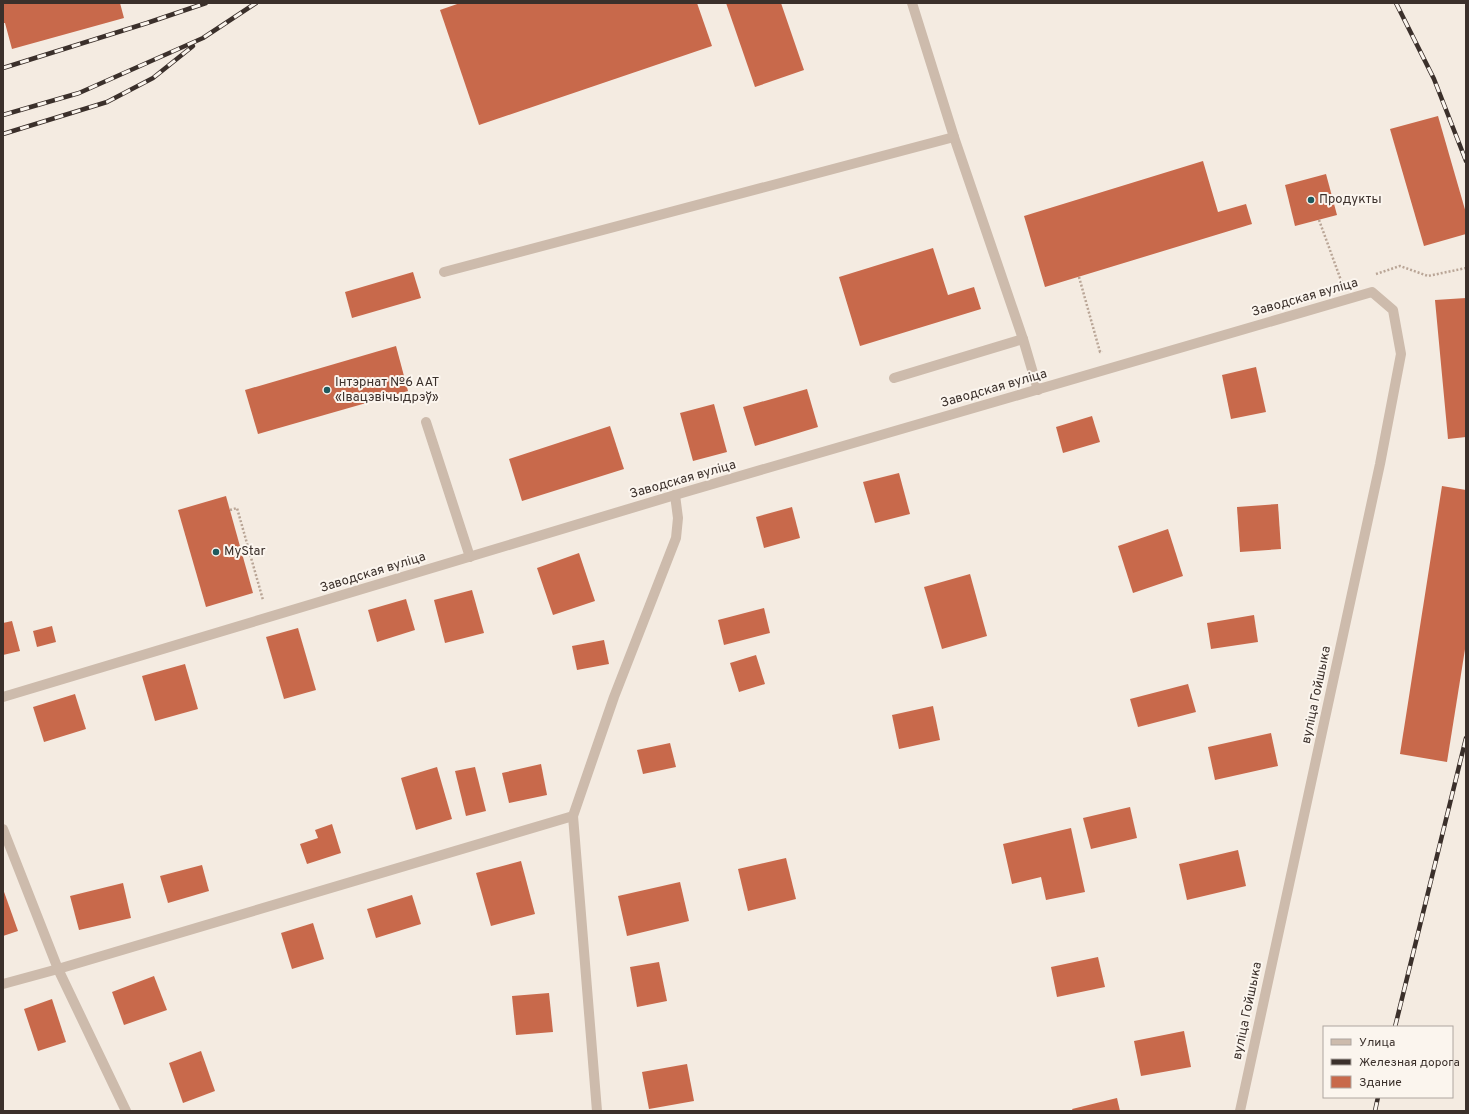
<svg xmlns="http://www.w3.org/2000/svg" width="1469" height="1114" font-family="Overpass,sans-serif">
  <style>
    .building { fill: #c8694b }
    .lines { fill: none; stroke-linecap: round; stroke-linejoin: round }
    .path { stroke: #b9a596; stroke-width: 2.5; stroke-dasharray: 2 2; stroke-linecap: butt }
    .lane { stroke: #cdbbac; stroke-width: 10 }
    .street { stroke: #cdbbac; stroke-width: 10 }
    .rail-casing { stroke: #3b302b; stroke-width: 4.5 }
    .rail { stroke: #fbf5ee; stroke-width: 3; stroke-dasharray: 9; stroke-linecap: butt }
    .poi-dot { fill: #1f5a5e; stroke: #fbf5ee; stroke-width: 1.5 }
    .labels { text-anchor: middle; dominant-baseline: central; stroke-width: 4; stroke-linejoin: round; paint-order: stroke }
    .poi-label { font-size: 13px; fill: #3b302b; stroke: #fbf5ee; text-anchor: start }
    .street-label { font-size: 13px; fill: #3b302b; stroke: #fbf5ee }
  </style>
  <rect width="100%" height="100%" fill="#f4ebe1"/>
  <!-- building -->
  <g class="building">
    <path d="M 3,3 L 120,3 L 124,18 L 12,49 L 5,23 L 3,23 Z"/>
    <path d="M 460,3 L 697,3 L 712,46 L 479,125 L 440,10 Z"/>
    <path d="M 726,3 L 781,3 L 804,70 L 755,87 Z"/>
    <path d="M 1438,116 L 1466,213 L 1466,234 L 1424,246 L 1390,129 Z"/>
    <path d="M 1203,161 L 1218,212 L 1246,204 L 1252,224 L 1045,287 L 1024,216 Z"/>
    <path d="M 1326,174 L 1337,215 L 1295,226 L 1285,185 Z"/>
    <path d="M 933,248 L 948,295 L 974,287 L 981,309 L 860,346 L 839,277 Z"/>
    <path d="M 413,272 L 421,298 L 352,318 L 345,292 Z"/>
    <path d="M 1466,298 L 1466,437 L 1448,439 L 1435,300 Z"/>
    <path d="M 396,346 L 408,391 L 258,434 L 245,390 Z"/>
    <path d="M 1256,367 L 1266,412 L 1231,419 L 1222,375 Z"/>
    <path d="M 807,389 L 818,427 L 755,446 L 743,407 Z"/>
    <path d="M 714,404 L 727,452 L 693,461 L 680,413 Z"/>
    <path d="M 1092,416 L 1100,442 L 1063,453 L 1056,427 Z"/>
    <path d="M 610,426 L 624,469 L 522,501 L 509,459 Z"/>
    <path d="M 899,473 L 910,514 L 875,523 L 863,482 Z"/>
    <path d="M 1442,486 L 1466,490 L 1466,643 L 1447,762 L 1400,754 Z"/>
    <path d="M 226,496 L 253,593 L 206,607 L 178,510 Z"/>
    <path d="M 1278,504 L 1281,549 L 1240,552 L 1237,507 Z"/>
    <path d="M 792,507 L 800,538 L 764,548 L 756,517 Z"/>
    <path d="M 1168,529 L 1183,576 L 1133,593 L 1118,546 Z"/>
    <path d="M 579,553 L 595,601 L 553,615 L 537,568 Z"/>
    <path d="M 970,574 L 987,636 L 942,649 L 924,587 Z"/>
    <path d="M 472,590 L 484,633 L 445,643 L 434,600 Z"/>
    <path d="M 406,599 L 415,630 L 377,642 L 368,610 Z"/>
    <path d="M 764,608 L 770,633 L 724,645 L 718,620 Z"/>
    <path d="M 1254,615 L 1258,642 L 1211,649 L 1207,623 Z"/>
    <path d="M 12,621 L 20,651 L 3,655 L 3,623 Z"/>
    <path d="M 52,626 L 56,642 L 37,647 L 33,631 Z"/>
    <path d="M 298,628 L 316,690 L 284,699 L 266,637 Z"/>
    <path d="M 604,640 L 609,664 L 577,670 L 572,646 Z"/>
    <path d="M 756,655 L 765,684 L 739,692 L 730,663 Z"/>
    <path d="M 185,664 L 198,709 L 155,721 L 142,676 Z"/>
    <path d="M 1188,684 L 1196,712 L 1138,727 L 1130,699 Z"/>
    <path d="M 75,694 L 86,729 L 44,742 L 33,707 Z"/>
    <path d="M 933,706 L 940,740 L 899,749 L 892,715 Z"/>
    <path d="M 1271,733 L 1278,766 L 1215,780 L 1208,747 Z"/>
    <path d="M 670,743 L 676,767 L 643,774 L 637,750 Z"/>
    <path d="M 541,764 L 547,795 L 509,803 L 502,773 Z"/>
    <path d="M 437,767 L 452,819 L 416,830 L 401,778 Z"/>
    <path d="M 475,767 L 486,811 L 466,816 L 455,771 Z"/>
    <path d="M 1130,807 L 1137,838 L 1091,849 L 1083,818 Z"/>
    <path d="M 332,824 L 341,853 L 307,864 L 300,844 L 318,838 L 315,830 Z"/>
    <path d="M 1071,828 L 1085,892 L 1046,900 L 1041,877 L 1012,884 L 1003,844 Z"/>
    <path d="M 1238,850 L 1246,886 L 1187,900 L 1179,864 Z"/>
    <path d="M 786,858 L 796,899 L 748,911 L 738,869 Z"/>
    <path d="M 521,861 L 535,914 L 491,926 L 476,873 Z"/>
    <path d="M 202,865 L 209,891 L 168,903 L 160,876 Z"/>
    <path d="M 680,882 L 689,921 L 627,936 L 618,896 Z"/>
    <path d="M 123,883 L 131,918 L 79,930 L 70,896 Z"/>
    <path d="M 3,889 L 18,931 L 3,936 Z"/>
    <path d="M 412,895 L 421,924 L 376,938 L 367,909 Z"/>
    <path d="M 313,923 L 324,959 L 292,969 L 281,933 Z"/>
    <path d="M 1098,957 L 1105,987 L 1057,997 L 1051,967 Z"/>
    <path d="M 659,962 L 667,1001 L 637,1007 L 630,967 Z"/>
    <path d="M 154,976 L 167,1010 L 124,1025 L 112,992 Z"/>
    <path d="M 549,993 L 553,1032 L 516,1035 L 512,996 Z"/>
    <path d="M 52,999 L 66,1042 L 38,1051 L 24,1009 Z"/>
    <path d="M 1184,1031 L 1191,1067 L 1141,1076 L 1134,1041 Z"/>
    <path d="M 201,1051 L 215,1091 L 183,1103 L 169,1063 Z"/>
    <path d="M 687,1064 L 694,1101 L 649,1109 L 642,1072 Z"/>
    <path d="M 1117,1098 L 1120,1111 L 1073,1111 L 1072,1109 Z"/>
  </g>
  <g class="lines">
    <!-- path -->
    <g class="path">
      <path d="M 1319,220 L 1342,283"/>
      <path d="M 1376,274 L 1400,266 L 1428,276 L 1466,268"/>
      <path d="M 1079,277 L 1100,352 L 1102,351"/>
      <path d="M 230,510 L 237,508 L 263,600"/>
    </g>
    <!-- lane -->
    <g class="lane">
      <path d="M 912,3 L 954,137 L 1023,339 L 1038,390"/>
      <path d="M 444,272 L 954,137"/>
      <path d="M 894,378 L 1023,339"/>
      <path d="M 426,422 L 470,557"/>
    </g>
    <!-- street -->
    <g class="street">
      <path d="M 3,697 L 675,495 L 1372,292 L 1393,310 L 1401,354 L 1380,464 L 1240,1111"/>
      <path d="M 3,829 L 58,969 L 126,1111"/>
      <path d="M 3,984 L 58,969 L 573,816"/>
      <path d="M 597,1111 L 573,816 L 614,697 L 676,538 L 678,518 L 675,495"/>
    </g>
    <!-- rail casing -->
    <g class="rail-casing">
      <g id="rail">
        <path d="M 1396,3 L 1434,79 L 1466,161"/>
        <path d="M 3,68 L 147,23 L 206,3"/>
        <path d="M 3,115 L 79,93 L 203,38 L 256,3"/>
        <path d="M 3,134 L 107,102 L 153,78 L 193,46"/>
        <path d="M 1395,1027 L 1466,738"/>
        <path d="M 1375,1111 L 1378,1097"/>
      </g>
    </g>
    <!-- rail -->
    <use href="#rail" class="rail"/>
  </g>
  <!-- markers -->
  <g class="poi-dot">
    <circle cx="1311" cy="200" r="4"/>
    <circle cx="327" cy="390" r="4"/>
    <circle cx="216" cy="552" r="4"/>
  </g>
  <g class="labels">
    <!-- poi labels -->
    <g class="poi-label">
      <text x="1319" y="200">Продукты</text>
      <text x="335" y="383">Інтэрнат №6 ААТ<tspan x="335" dy="15">«Івацэвічыдрэў»</tspan></text>
      <text x="224" y="552">MyStar</text>
    </g>
    <!-- street labels -->
    <g class="street-label">
      <text transform="translate(1305 298) rotate(-16)">Заводская вуліца</text>
      <text transform="translate(994 389) rotate(-16)">Заводская вуліца</text>
      <text transform="translate(683 480) rotate(-16)">Заводская вуліца</text>
      <text transform="translate(373 573) rotate(-17)">Заводская вуліца</text>
      <text transform="translate(1317 695) rotate(-78)">вуліца Гойшыка</text>
      <text transform="translate(1248 1011) rotate(-78)">вуліца Гойшыка</text>
    </g>
  </g>
  <!-- border -->
  <rect width="1469" height="1114" fill="none" stroke="#3b302b" stroke-width="8"/>
  <!-- legend -->
  <rect x="1323" y="1026" width="130" height="72" fill="#fbf5ee" stroke="#aea6a0"/>
  <rect x="1331" y="1039" width="20" height="6" fill="#cdbbac" stroke="#aea6a0"/>
  <text x="1359" y="1046" font-size="12" fill="#3b302b">Улица</text>
  <rect x="1331" y="1059" width="20" height="6" fill="#3b302b" stroke="#aea6a0"/>
  <text x="1359" y="1066" font-size="12" fill="#3b302b">Железная дорога</text>
  <rect x="1331" y="1076" width="20" height="12" fill="#c8694b" stroke="#aea6a0"/>
  <text x="1359" y="1086" font-size="12" fill="#3b302b">Здание</text>
</svg>
